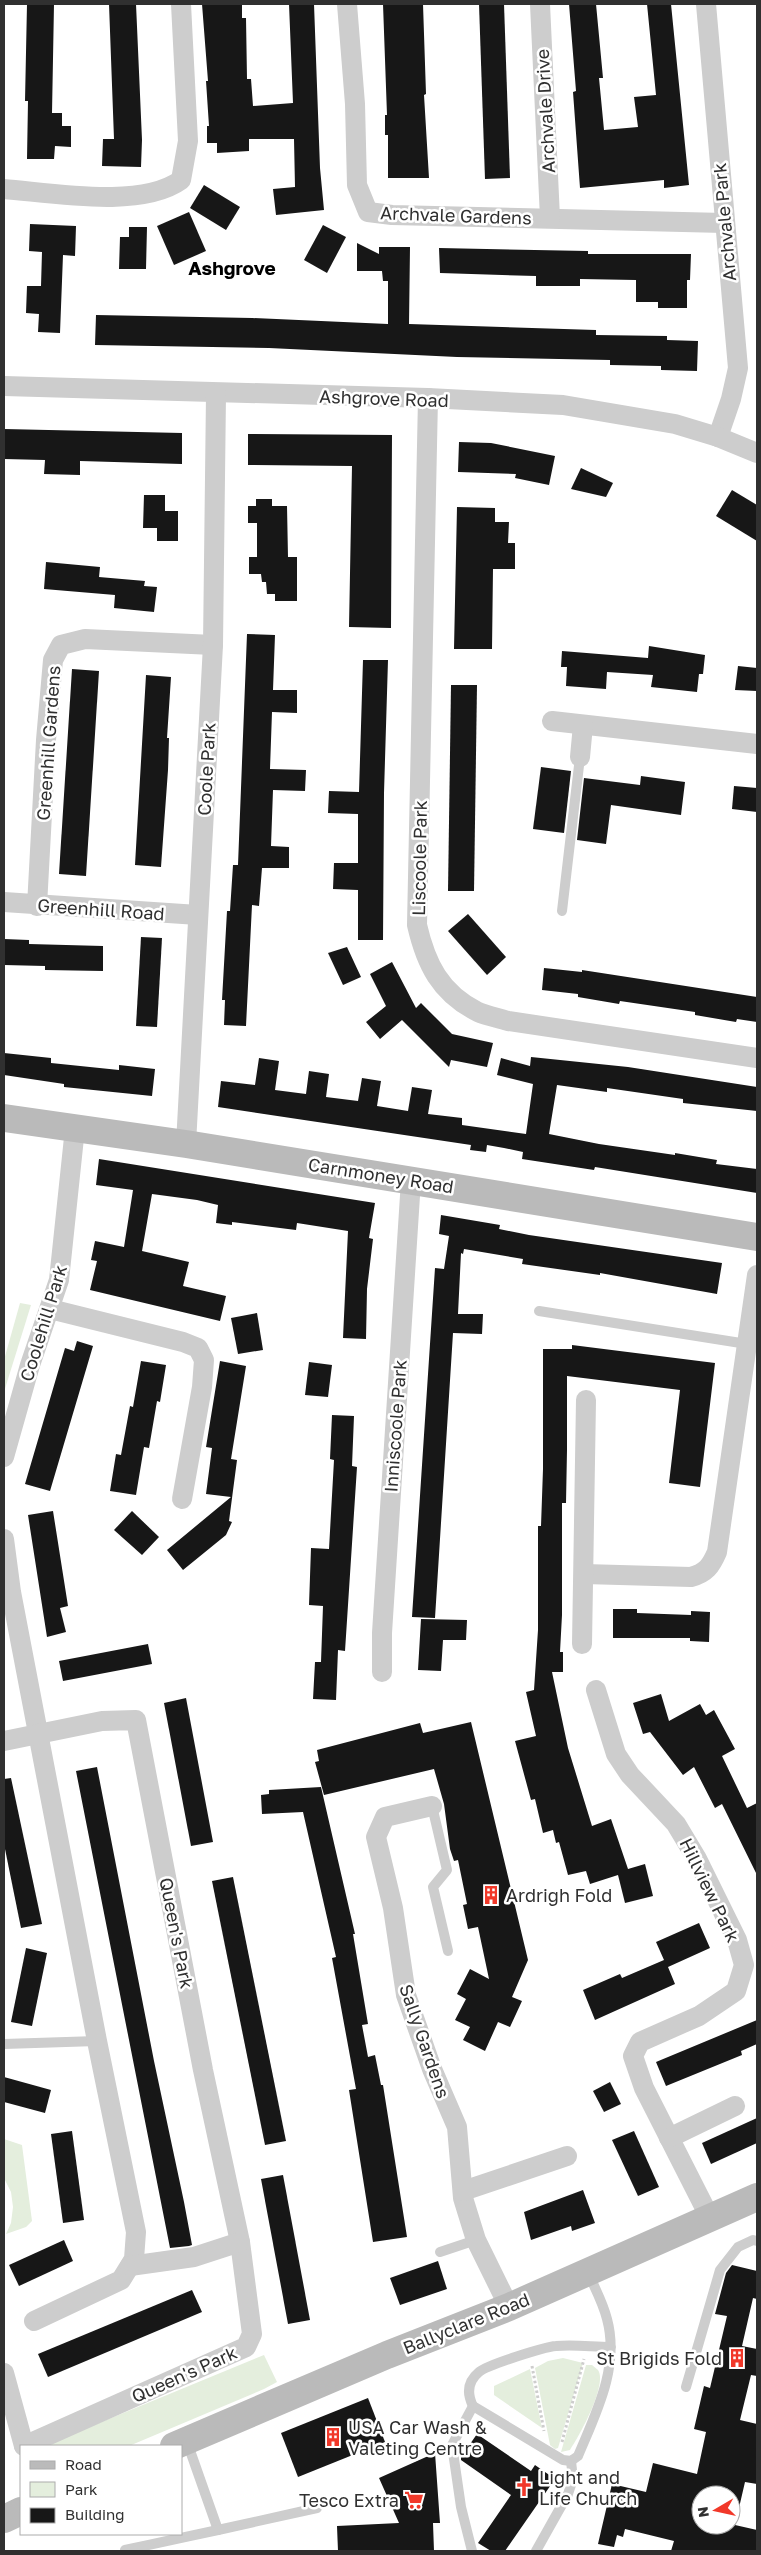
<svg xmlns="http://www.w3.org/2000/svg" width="761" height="2555" font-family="'Golos Text',sans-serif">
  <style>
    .green { fill: #e4eedd }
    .building { fill: #171717; fill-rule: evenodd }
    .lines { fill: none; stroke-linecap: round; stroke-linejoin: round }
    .path { stroke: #cdcdcd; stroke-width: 3; stroke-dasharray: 2.5 2.5; stroke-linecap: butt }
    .lane { stroke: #cdcdcd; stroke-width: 10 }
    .street { stroke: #cdcdcd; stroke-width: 20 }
    .secondary { stroke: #bababa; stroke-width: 28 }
    .labels { text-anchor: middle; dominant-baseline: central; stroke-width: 5; stroke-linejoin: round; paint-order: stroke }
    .street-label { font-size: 18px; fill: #303030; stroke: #fff }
    .poi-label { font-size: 18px; fill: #303030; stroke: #fff; text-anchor: start }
    .neighbourhood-label { font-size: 19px; font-weight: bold; fill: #000; stroke: #fff }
  </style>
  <rect width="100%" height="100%" fill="#fff"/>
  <!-- green -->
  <g class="green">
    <path d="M 20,1303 L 31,1305 L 4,1392 L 4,1360 Z"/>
    <path d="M 4,2139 L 22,2145 L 32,2221 L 26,2227 L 6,2234 L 11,2223 L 13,2207 L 11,2192 L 4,2178 Z"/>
    <path d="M 264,2355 L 277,2382 L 264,2389 L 129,2446 L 51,2446 L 53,2442 Z"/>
    <path d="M 563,2358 L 583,2363 L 558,2448 L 555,2449 L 550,2445 L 535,2368 L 548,2361 Z"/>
    <path d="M 586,2365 L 592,2365 C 594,2367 596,2368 598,2370 C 608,2384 579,2437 570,2450 L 561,2452 Z"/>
    <path d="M 530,2369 L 542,2428 L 494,2395 L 494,2386 Z"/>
  </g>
  <!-- building -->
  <g class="building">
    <path d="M 27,4 L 54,4 L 52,113 L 62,113 L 62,126 L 71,126 L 71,147 L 55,146 L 54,159 L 27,159 L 28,101 L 25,101 Z"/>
    <path d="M 109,4 L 136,4 L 142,140 L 141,167 L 102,166 L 103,139 L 114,139 Z"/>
    <path d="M 202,4 L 242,4 L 242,18 L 246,18 L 247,79 L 251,79 L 253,106 L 293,103 L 289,4 L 314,4 L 320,168 L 324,210 L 276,215 L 273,189 L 295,187 L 294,139 L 249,139 L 249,151 L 217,153 L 217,143 L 207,143 L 207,126 L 209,126 L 206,81 L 208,81 Z"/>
    <path d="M 383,4 L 423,4 L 426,94 L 424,95 L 429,178 L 388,178 L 388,135 L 385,135 L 385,115 L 387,115 Z"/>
    <path d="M 479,4 L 504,4 L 510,178 L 485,179 Z"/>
    <path d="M 569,4 L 596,4 L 603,78 L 599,78 L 604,130 L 638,127 L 634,97 L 656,95 L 647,4 L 671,4 L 689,185 L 664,188 L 664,180 L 580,188 L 573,92 L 576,91 Z"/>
    <path d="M 204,185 L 240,207 L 226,230 L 190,208 Z"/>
    <path d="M 189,212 L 206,251 L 174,265 L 157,226 Z"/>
    <path d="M 30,224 L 76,226 L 75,256 L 63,255 L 60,333 L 38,332 L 39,314 L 26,313 L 27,286 L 41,286 L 42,252 L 29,251 Z"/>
    <path d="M 323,225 L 346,237 L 327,273 L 304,260 Z"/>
    <path d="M 129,227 L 147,227 L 146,269 L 119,269 L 120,237 L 129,237 Z"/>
    <path d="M 357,243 L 379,254 L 379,247 L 410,247 L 409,324 L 596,330 L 596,335 L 667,336 L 667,340 L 698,341 L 697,371 L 661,370 L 661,366 L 610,365 L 610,360 L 457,357 L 269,348 L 95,345 L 96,315 L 252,318 L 388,324 L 388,281 L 383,281 L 382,271 L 357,271 Z"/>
    <path d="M 439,248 L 588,251 L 588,254 L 691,254 L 690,280 L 687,280 L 687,308 L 658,308 L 658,302 L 636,302 L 636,280 L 580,279 L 580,286 L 536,286 L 536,276 L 440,273 Z"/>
    <path d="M 4,429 L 182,433 L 182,464 L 80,461 L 80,475 L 44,474 L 45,460 L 4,459 Z"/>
    <path d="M 248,434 L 392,435 L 391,628 L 349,627 L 352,466 L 248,465 Z"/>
    <path d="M 459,442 L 491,443 L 555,456 L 549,485 L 515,478 L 516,474 L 458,472 Z"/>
    <path d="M 581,468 L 613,483 L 606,497 L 571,489 Z"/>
    <path d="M 732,490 L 757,505 L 757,541 L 716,516 Z"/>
    <path d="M 144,495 L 165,495 L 165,511 L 178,511 L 178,541 L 157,541 L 157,528 L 143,528 Z"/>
    <path d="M 256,499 L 272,499 L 272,506 L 287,506 L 288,557 L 297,557 L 297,601 L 275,601 L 275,594 L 267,594 L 266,582 L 262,582 L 261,574 L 249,574 L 249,557 L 257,557 L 257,523 L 248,523 L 248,506 L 256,506 Z"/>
    <path d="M 457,507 L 495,508 L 495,522 L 509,522 L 508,543 L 515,543 L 515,569 L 493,569 L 492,649 L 454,649 Z"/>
    <path d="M 46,562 L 100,567 L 99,577 L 145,581 L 144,586 L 157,587 L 154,612 L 114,608 L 115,595 L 44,589 Z"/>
    <path d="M 247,634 L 275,635 L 273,690 L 297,690 L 297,713 L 272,712 L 270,769 L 306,770 L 305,791 L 273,790 L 271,846 L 289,847 L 289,868 L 262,868 L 259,906 L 252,905 L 246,1026 L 224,1025 L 225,1000 L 222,1000 L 227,911 L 230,911 L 233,865 L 238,865 Z"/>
    <path d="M 649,646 L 705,655 L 703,674 L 699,674 L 697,692 L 651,687 L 653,675 L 607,672 L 606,689 L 566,686 L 567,667 L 561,667 L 562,651 L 648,658 Z"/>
    <path d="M 363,660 L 388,660 L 384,793 L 383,940 L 358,940 L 358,890 L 333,889 L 334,863 L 358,863 L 358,814 L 328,813 L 329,791 L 359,792 Z"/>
    <path d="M 738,666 L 757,668 L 757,691 L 735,690 Z"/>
    <path d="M 72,669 L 99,671 L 86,876 L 59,874 Z"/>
    <path d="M 146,675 L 171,677 L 167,738 L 169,738 L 168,770 L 161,867 L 135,865 Z"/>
    <path d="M 451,685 L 477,685 L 474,891 L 448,891 Z"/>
    <path d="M 541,767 L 571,771 L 564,833 L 533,829 Z"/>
    <path d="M 641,776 L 685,782 L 681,815 L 611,805 L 606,844 L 577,840 L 584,778 L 640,785 Z"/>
    <path d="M 734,786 L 757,788 L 757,812 L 732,809 Z"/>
    <path d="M 468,914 L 506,957 L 487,975 L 448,931 Z"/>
    <path d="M 141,937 L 162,938 L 157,1027 L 136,1026 Z"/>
    <path d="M 4,939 L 29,940 L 29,944 L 103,946 L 103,971 L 45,970 L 45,966 L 4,965 Z"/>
    <path d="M 347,947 L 361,977 L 343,985 L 328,953 Z"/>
    <path d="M 392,962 L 416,1008 L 421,1003 L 452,1034 L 493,1043 L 487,1067 L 451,1060 L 449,1067 L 402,1020 L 380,1039 L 366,1022 L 386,1006 L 370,974 Z"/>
    <path d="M 544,968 L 582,972 L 582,970 L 757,997 L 757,1022 L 737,1019 L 736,1022 L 695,1015 L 695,1012 L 620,1001 L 619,1004 L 578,997 L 578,994 L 542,990 Z"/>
    <path d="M 4,1053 L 51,1058 L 51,1063 L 119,1070 L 119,1065 L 155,1069 L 152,1096 L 64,1087 L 64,1084 L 4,1075 Z"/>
    <path d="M 531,1057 L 628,1067 L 757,1087 L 757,1111 L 683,1103 L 683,1099 L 607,1088 L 607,1092 L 557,1085 L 549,1134 L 599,1144 L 675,1155 L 675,1153 L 717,1160 L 716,1164 L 757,1169 L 757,1193 L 595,1167 L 594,1170 L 522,1159 L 523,1152 L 504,1148 L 487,1145 L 486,1152 L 470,1150 L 471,1145 L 218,1107 L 221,1081 L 255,1085 L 259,1058 L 279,1061 L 275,1090 L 306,1094 L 309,1071 L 329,1074 L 326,1097 L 358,1101 L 362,1078 L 381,1081 L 377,1106 L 408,1111 L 412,1087 L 432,1090 L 428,1114 L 462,1118 L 462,1125 L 526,1134 L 533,1084 L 497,1075 L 501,1058 L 530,1066 Z"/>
    <path d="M 99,1159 L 375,1203 L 369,1238 L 373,1239 L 367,1289 L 366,1339 L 343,1338 L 348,1231 L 297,1223 L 296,1230 L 232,1222 L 232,1225 L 216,1223 L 218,1205 L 197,1200 L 152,1194 L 142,1251 L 189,1262 L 183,1286 L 226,1296 L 220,1321 L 90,1290 L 97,1261 L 91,1260 L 95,1241 L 124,1247 L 133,1190 L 96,1185 Z"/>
    <path d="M 441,1215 L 500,1225 L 499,1229 L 529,1235 L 722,1263 L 717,1294 L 600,1273 L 600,1275 L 522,1264 L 523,1259 L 464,1249 L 463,1254 L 461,1253 L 458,1314 L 483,1314 L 482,1334 L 453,1333 L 435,1618 L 412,1617 L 435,1268 L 444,1269 L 449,1236 L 439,1234 Z"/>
    <path d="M 257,1313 L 263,1350 L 238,1354 L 231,1318 Z"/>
    <path d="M 77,1341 L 93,1346 L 50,1491 L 25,1484 L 65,1348 L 74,1351 Z"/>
    <path d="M 572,1345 L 715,1363 L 700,1487 L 669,1483 L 680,1390 L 567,1376 L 567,1450 L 566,1503 L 562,1503 L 562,1615 L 560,1652 L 563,1652 L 563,1672 L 552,1672 L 568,1748 L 592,1826 L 611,1819 L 628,1869 L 645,1864 L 653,1896 L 625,1903 L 618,1875 L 590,1884 L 586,1871 L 568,1875 L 559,1842 L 556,1843 L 553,1830 L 543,1833 L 535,1799 L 531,1800 L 515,1741 L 536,1736 L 526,1692 L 534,1690 L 538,1630 L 538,1526 L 541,1526 L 543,1469 L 543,1349 L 572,1349 Z"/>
    <path d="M 141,1361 L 166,1365 L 160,1402 L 157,1401 L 149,1448 L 144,1447 L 136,1495 L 110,1491 L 116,1454 L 121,1455 L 130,1406 L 133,1407 Z"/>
    <path d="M 220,1361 L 246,1366 L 231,1459 L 237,1460 L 229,1521 L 232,1522 L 226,1535 L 183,1570 L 167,1550 L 231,1497 L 206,1494 L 212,1448 L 206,1447 Z"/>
    <path d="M 309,1362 L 332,1365 L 328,1397 L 305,1395 Z"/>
    <path d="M 332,1415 L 354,1416 L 352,1466 L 357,1467 L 345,1651 L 338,1650 L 336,1700 L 313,1699 L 315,1662 L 321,1662 L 323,1606 L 309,1605 L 311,1548 L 329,1549 L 334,1460 L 330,1459 Z"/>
    <path d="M 53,1511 L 68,1606 L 60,1608 L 66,1632 L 47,1637 L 28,1515 Z"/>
    <path d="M 132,1511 L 159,1537 L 142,1555 L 114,1530 Z"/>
    <path d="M 613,1609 L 637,1609 L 637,1613 L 691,1615 L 691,1611 L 710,1612 L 709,1642 L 690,1641 L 690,1638 L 613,1638 Z"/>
    <path d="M 421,1619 L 467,1620 L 466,1640 L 443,1640 L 441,1671 L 418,1670 Z"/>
    <path d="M 148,1644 L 152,1664 L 63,1681 L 59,1661 Z"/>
    <path d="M 661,1694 L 669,1721 L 700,1704 L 706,1715 L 714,1710 L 735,1749 L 722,1756 L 747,1808 L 757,1803 L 757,1875 L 722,1804 L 715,1808 L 694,1767 L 683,1775 L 650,1732 L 643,1734 L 633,1703 Z"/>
    <path d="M 186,1698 L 213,1842 L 191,1846 L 164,1703 Z"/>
    <path d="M 471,1722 L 528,1960 L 512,1997 L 522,2001 L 510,2027 L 498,2022 L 485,2051 L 463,2040 L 470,2027 L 455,2020 L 466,1999 L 457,1994 L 470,1969 L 489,1979 L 478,1927 L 468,1929 L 463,1905 L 467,1904 L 458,1860 L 454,1861 L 450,1849 L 444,1804 L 434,1769 L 324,1795 L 315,1762 L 319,1761 L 317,1750 L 420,1723 L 423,1733 Z"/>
    <path d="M 97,1767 L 154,2061 L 184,2202 L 192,2245 L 189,2246 L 170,2248 L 76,1771 Z"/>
    <path d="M 11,1778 L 42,1924 L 21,1928 L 4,1844 L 4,1779 Z"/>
    <path d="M 321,1787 L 355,1934 L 353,1934 L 368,2024 L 362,2025 L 368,2057 L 375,2055 L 381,2085 L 383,2085 L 407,2237 L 373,2242 L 349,2090 L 356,2089 L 332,1958 L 336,1957 L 303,1812 L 262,1814 L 261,1795 L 269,1794 L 269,1790 Z"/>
    <path d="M 233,1877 L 286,2141 L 265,2145 L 212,1881 Z"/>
    <path d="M 699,1923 L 710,1948 L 668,1967 L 675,1984 L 595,2020 L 583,1990 L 620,1974 L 622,1978 L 664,1960 L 656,1942 Z"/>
    <path d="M 26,1948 L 47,1953 L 32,2026 L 11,2022 Z"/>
    <path d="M 757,2020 L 757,2044 L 741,2051 L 742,2055 L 666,2086 L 656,2062 Z"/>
    <path d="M 4,2077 L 51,2090 L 45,2113 L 4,2102 Z"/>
    <path d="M 610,2082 L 621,2104 L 604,2112 L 593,2091 Z"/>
    <path d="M 757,2118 L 757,2143 L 711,2164 L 702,2143 Z"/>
    <path d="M 72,2131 L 84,2220 L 63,2223 L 51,2134 Z"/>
    <path d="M 634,2131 L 659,2187 L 638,2196 L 612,2140 Z"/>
    <path d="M 283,2175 L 310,2320 L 288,2324 L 261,2179 Z"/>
    <path d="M 583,2190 L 595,2223 L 572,2231 L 571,2226 L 531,2240 L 524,2212 Z"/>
    <path d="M 64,2240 L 73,2261 L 19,2286 L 9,2265 Z"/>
    <path d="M 438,2261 L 447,2289 L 400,2305 L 390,2278 Z"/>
    <path d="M 732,2265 L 757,2271 L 757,2299 L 753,2298 L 742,2346 L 757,2349 L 757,2376 L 751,2375 L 740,2420 L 757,2424 L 757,2484 L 745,2482 L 735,2525 L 757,2530 L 757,2551 L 671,2551 L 674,2541 L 625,2529 L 623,2537 L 617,2535 L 614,2547 L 598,2544 L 612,2484 L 646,2492 L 653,2463 L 697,2474 L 706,2432 L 694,2429 L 704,2386 L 710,2388 L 727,2316 L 715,2314 L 726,2273 ZM 701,2495 L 731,2495 L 731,2525 L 701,2525 Z"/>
    <path d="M 192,2290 L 202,2312 L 48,2377 L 38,2354 Z"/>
    <path d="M 368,2398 L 385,2442 L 298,2477 L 281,2433 Z"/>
    <path d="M 477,2434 L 531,2471 L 535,2465 L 555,2479 L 505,2551 L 491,2551 L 478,2543 L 511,2495 L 461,2460 L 461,2457 Z"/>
    <path d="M 435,2453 L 440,2523 L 433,2523 L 434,2551 L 338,2551 L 337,2526 L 399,2523 L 379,2478 Z"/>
  </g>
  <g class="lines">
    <!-- path -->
    <g class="path">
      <path d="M 532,2366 L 544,2431"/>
      <path d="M 562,2442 L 584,2359"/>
    </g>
    <!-- lane -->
    <g class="lane">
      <path d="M 562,911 L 580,757"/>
      <path d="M 539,1311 L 747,1344"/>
      <path d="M 432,1806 L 447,1870 L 433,1887 L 448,1951"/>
      <path d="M 4,2044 L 97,2041"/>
      <path d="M 440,2252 L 476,2240"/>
      <path d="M 588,2273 C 595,2288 603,2303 607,2319 C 620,2367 596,2413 578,2456 L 571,2461 L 563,2460 L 473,2406 C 467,2394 467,2382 479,2372 C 487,2365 544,2347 556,2346 C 574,2344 593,2347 611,2347"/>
      <path d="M 686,2387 L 720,2270 L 738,2247 L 753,2240 L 757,2241"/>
      <path d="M 187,2442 L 218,2530 L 317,2508"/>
      <path d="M 125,2550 L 218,2530"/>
      <path d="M 472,2551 L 461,2507 L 452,2445 L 473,2406"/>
      <path d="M 536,2551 L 568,2494 L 573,2479 L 571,2461"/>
    </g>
    <!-- street -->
    <g class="street">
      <path d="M 347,4 L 355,104 L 357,185 L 368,212 L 392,215 L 724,223"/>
      <path d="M 540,4 L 550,218"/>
      <path d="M 706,4 L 738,368 L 731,399 L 718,437"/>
      <path d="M 4,189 C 53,193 141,209 181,180 L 188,141 L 181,4"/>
      <path d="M 4,386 L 428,398 L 563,405 L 675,424 L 718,437 L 757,453"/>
      <path d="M 428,398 L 417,925 C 426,964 440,993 478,1012 C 487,1016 499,1018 508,1021 L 757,1058"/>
      <path d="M 552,721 L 757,744"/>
      <path d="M 580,757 L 583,725"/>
      <path d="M 4,902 L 198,915"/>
      <path d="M 37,906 L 46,740 L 53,660 L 61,645 L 85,639 L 213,645"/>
      <path d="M 186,1144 L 213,645 L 216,394"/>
      <path d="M 50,1309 L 183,1342 L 198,1348 L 204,1360 L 202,1387 L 182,1499"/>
      <path d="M 4,1457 L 30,1365 L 59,1280 L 75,1128"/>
      <path d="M 4,1539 L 11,1592 L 97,2041 L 136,2232 L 134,2259 L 121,2280 L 34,2321"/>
      <path d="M 584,1574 L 691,1577 C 706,1573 711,1566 717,1552 L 757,1275"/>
      <path d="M 582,1644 L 586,1400"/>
      <path d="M 382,1672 L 382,1633 L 411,1180"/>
      <path d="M 596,1690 L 616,1754 L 630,1775 L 676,1824 L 697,1859 L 737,1940 L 744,1965 L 736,1991 L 699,2016 L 640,2042 L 633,2056 L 644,2088 L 710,2218"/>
      <path d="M 4,1741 L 102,1721 L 136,1720 L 203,2070 L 240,2242 L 252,2334 L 246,2347 L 24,2446"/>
      <path d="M 432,1806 L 385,1817 L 376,1837 L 393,1908 L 406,1995 L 432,2069 L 457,2127 L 463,2198 L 476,2240 L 509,2307"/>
      <path d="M 669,2138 L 735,2106"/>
      <path d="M 463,2191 L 567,2156"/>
      <path d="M 130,2266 L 194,2257 L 240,2242"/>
      <path d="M 4,2373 L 24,2446"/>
    </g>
    <!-- secondary -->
    <g class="secondary">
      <path d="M 4,1118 L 186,1144 L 757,1237"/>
      <path d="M 174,2446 L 387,2355 L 509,2307 L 757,2197"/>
      <path d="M 4,2519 L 21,2511"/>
    </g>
  </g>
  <!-- icons -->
  <defs>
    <g id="building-bare" transform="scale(1.5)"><path d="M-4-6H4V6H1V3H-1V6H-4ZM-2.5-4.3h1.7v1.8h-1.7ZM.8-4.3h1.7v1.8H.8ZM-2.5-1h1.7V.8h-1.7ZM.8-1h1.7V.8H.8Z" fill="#f13829" stroke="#fff" stroke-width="2.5" paint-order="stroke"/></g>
    <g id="church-bare" transform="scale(1.5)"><path d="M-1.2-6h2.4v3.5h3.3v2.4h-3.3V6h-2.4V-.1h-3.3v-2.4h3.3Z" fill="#f13829" stroke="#fff" stroke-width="2.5" paint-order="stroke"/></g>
    <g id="supermarket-bare" transform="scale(1.5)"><path d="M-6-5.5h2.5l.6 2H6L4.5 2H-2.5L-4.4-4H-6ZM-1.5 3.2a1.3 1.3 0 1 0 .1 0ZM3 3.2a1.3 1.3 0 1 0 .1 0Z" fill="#f13829" stroke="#fff" stroke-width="2.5" paint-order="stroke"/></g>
  </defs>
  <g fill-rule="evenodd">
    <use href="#building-bare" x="491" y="1895"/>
    <use href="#building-bare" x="737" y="2358"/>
    <use href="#building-bare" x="333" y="2437"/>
    <use href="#church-bare" x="524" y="2487"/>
    <use href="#supermarket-bare" x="414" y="2500"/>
  </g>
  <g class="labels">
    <!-- street labels -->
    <g class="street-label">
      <text transform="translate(545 111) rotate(-93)">Archvale Drive</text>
      <text transform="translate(456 215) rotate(2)">Archvale Gardens</text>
      <text transform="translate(724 222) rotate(-95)">Archvale Park</text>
      <text transform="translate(384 398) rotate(2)">Ashgrove Road</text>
      <text transform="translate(48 743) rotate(-86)">Greenhill Gardens</text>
      <text transform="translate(206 769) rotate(-87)">Coole Park</text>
      <text transform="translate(419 858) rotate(-89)">Liscoole Park</text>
      <text transform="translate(101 909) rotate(4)">Greenhill Road</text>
      <text transform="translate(381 1175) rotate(9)">Carnmoney Road</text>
      <text transform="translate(43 1323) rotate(-73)">Coolehill Park</text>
      <text transform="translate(395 1426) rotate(-86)">Inniscoole Park</text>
      <text transform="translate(710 1890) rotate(64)">Hillview Park</text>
      <text transform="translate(177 1933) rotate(79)">Queen's Park</text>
      <text transform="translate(425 2041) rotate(71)">Sally Gardens</text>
      <text transform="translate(466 2323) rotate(-22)">Ballyclare Road</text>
      <text transform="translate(184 2374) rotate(-24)">Queen's Park</text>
    </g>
    <!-- poi labels -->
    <g class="poi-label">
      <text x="506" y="1895">Ardrigh Fold</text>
      <text x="722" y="2358" text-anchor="end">St Brigids Fold</text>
      <text x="348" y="2427">USA Car Wash &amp;<tspan x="348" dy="21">Valeting Centre</tspan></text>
      <text x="539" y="2477">Light and<tspan x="539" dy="21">Life Church</tspan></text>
      <text x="399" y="2500" text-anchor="end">Tesco Extra</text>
    </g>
    <!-- neighbourhood labels -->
    <g class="neighbourhood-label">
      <text x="232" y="267">Ashgrove</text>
    </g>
  </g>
  <!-- border -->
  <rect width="761" height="2555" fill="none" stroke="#303030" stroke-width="10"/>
  <!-- legend -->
  <rect x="20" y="2445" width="162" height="90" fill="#ffffff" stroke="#acacac"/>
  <rect x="30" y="2461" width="25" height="8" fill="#bababa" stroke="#acacac"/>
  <text x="65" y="2470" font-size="15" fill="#303030">Road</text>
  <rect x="30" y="2482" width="25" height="15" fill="#e4eedd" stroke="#acacac"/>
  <text x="65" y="2495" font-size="15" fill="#303030">Park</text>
  <rect x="30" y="2508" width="25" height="15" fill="#171717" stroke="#acacac"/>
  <text x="65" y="2520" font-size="15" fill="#303030">Building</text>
  <!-- north arrow -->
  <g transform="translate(716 2510) rotate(261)"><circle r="24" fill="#ffffff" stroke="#acacac"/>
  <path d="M0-4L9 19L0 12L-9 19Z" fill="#f13829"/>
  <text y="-8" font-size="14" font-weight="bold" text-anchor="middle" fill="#303030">N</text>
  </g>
</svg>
